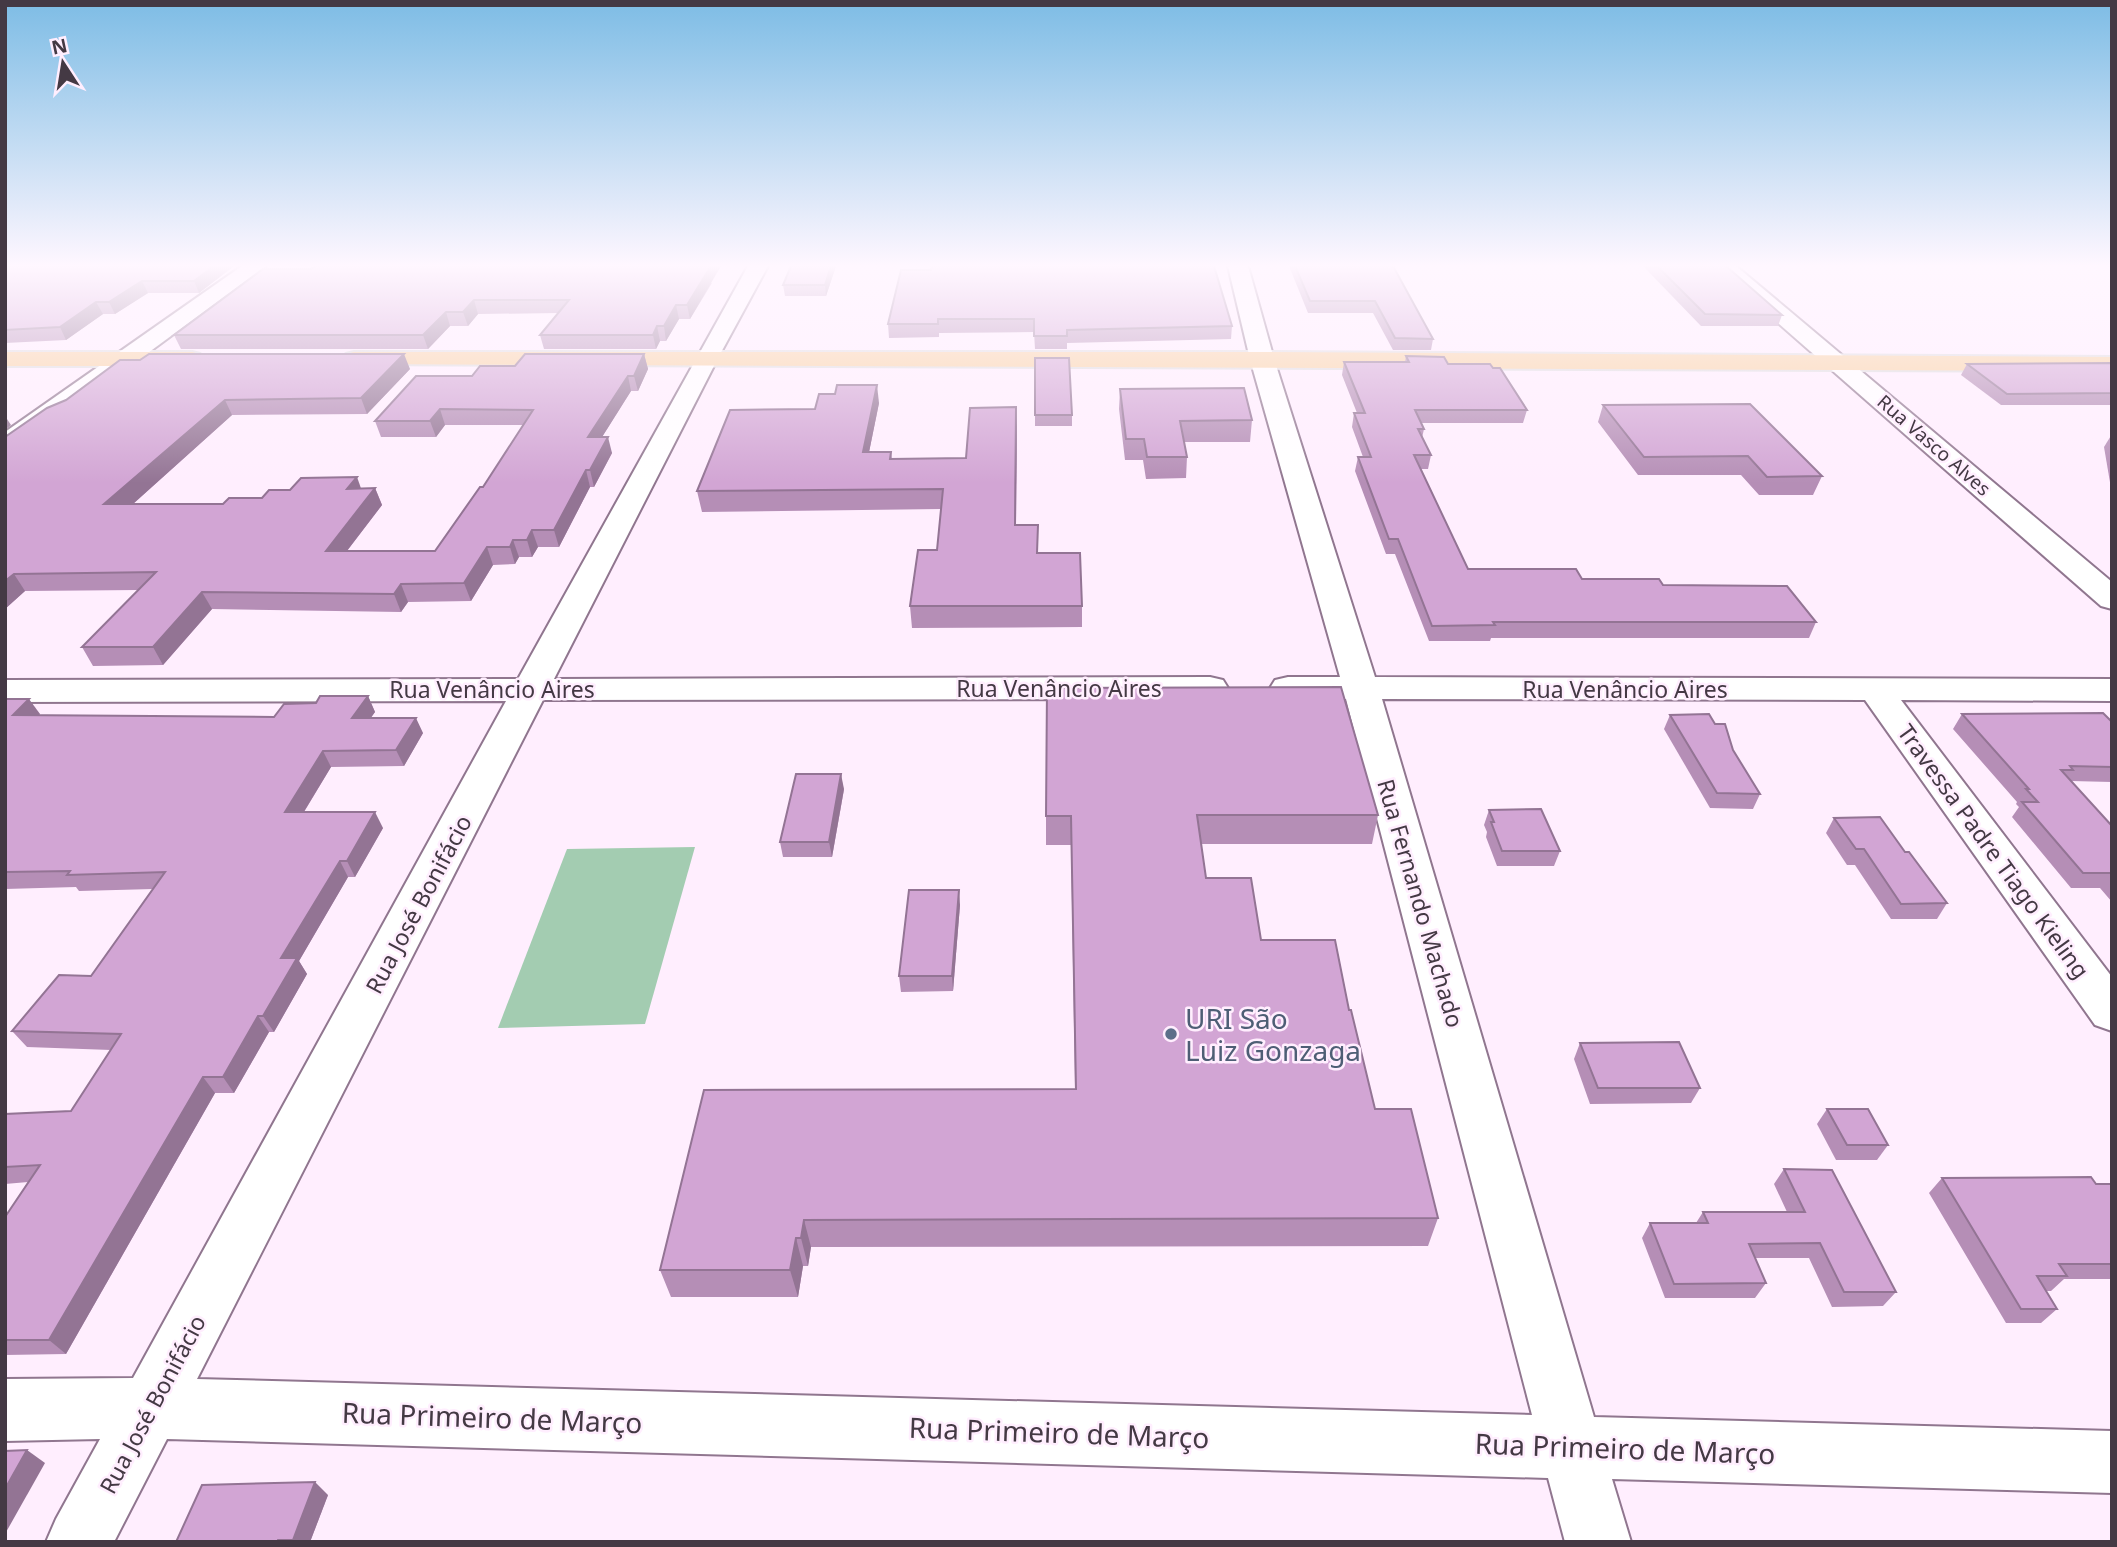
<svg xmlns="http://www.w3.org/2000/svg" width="2117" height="1547" font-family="'Noto Sans',sans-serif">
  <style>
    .green { fill: #a3ccb1 }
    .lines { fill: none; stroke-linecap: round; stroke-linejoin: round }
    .minor-casing { stroke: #90768f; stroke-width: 4 }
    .major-casing { stroke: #dddbdd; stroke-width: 4 }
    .minor { fill: #fff; fill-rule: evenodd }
    .major { fill: #f9cf9e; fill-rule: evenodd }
    .wall { fill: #b58eb6 }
    .shaded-wall { fill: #937494 }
    .building { fill: #d2a5d4; stroke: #937494; stroke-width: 2 }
    .service-dot { fill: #5c6f8a; stroke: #ffeefe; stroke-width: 2.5 }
    .labels { text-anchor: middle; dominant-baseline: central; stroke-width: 5; stroke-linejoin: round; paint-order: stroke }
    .far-street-label { font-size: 19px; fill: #443944; stroke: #ffeefe }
    .street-label { font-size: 23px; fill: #443944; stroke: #ffeefe }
    .near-service-label { font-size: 28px; fill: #4e5e75; stroke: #ffeefe; text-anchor: start }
    .near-street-label { font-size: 28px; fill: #443944; stroke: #ffeefe }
  </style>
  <rect width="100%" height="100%" fill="#ffeefe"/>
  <!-- green -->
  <path class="green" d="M 695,847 L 645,1024 L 498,1028 L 567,849 Z"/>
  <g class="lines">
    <!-- minor casing -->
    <g class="minor-casing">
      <g id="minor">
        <path d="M 242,266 L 266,266 L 15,451 L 5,453 L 5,432 Z"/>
        <path d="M 748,266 L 768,266 L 718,358 L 554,679 L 1210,677 L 1223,680 L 1228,688 L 1223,696 L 1210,699 L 543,700 L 197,1379 L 1532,1415 L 1346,699 L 1288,699 L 1275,696 L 1270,688 L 1275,680 L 1288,677 L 1340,677 L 1250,359 L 1228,266 L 1248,266 L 1274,359 L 1375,677 L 2112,679 L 2112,701 L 1901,700 L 2112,977 L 2112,1031 L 2095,1025 L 1865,700 L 1382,699 L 1594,1417 L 2112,1431 L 2112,1493 L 1612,1479 L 1631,1542 L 1565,1542 L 1548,1478 L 167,1439 L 114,1542 L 46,1542 L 56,1519 L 100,1439 L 5,1441 L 5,1379 L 133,1378 L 506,701 L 5,702 L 5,680 L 518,679 Z"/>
        <path d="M 1713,266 L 1736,266 L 2112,582 L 2112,609 L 2101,606 Z"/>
      </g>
    </g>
    <!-- major casing -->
    <g class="major-casing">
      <g id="major">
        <path d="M 5,352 L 192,352 L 200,354 L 204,359 L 200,364 L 192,366 L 5,366 Z"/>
        <path d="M 354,352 L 1262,352 L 2112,357 L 2112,371 L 346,364 L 342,359 L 346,354 Z"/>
      </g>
    </g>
    <!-- minor -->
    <use href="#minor" class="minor"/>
    <!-- major -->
    <use href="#major" class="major"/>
  </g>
  <!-- wall -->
  <g class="wall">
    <path d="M 5,266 L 234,266 L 199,293 L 148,293 L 115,314 L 103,314 L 66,340 L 5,343 Z"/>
    <path d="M 791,266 L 836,266 L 826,296 L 785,296 L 783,285 Z"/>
    <path d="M 1289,266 L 1393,266 L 1433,339 L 1431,350 L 1393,350 L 1373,313 L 1308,313 Z"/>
    <path d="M 1643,266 L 1726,266 L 1782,315 L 1778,326 L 1701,326 Z"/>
    <path d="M 311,269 L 712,283 L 690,319 L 679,319 L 666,341 L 660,341 L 656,349 L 544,349 L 540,335 L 558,313 L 478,314 L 468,326 L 450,326 L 428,349 L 181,349 L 174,335 Z"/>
    <path d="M 931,270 L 1232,326 L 1231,339 L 1067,343 L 1067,349 L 1035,349 L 1034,332 L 939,333 L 939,337 L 889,338 L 888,324 Z"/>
    <path d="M 644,354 L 648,369 L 638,391 L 631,391 L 602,437 L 612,453 L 594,487 L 590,487 L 559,547 L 538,547 L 532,557 L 519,557 L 515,564 L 493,565 L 471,601 L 408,602 L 401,612 L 212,609 L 163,665 L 93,666 L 82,647 L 138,590 L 25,591 L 5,609 L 5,437 L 410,369 L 367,414 L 232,415 L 133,504 L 223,504 L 262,498 L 361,489 L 375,488 L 382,505 L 347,551 L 435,551 L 483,487 L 523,425 L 445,425 L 436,437 L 381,437 L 375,421 L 472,376 L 515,366 Z"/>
    <path d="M 1406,356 L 1448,364 L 1493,368 L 1527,410 L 1523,423 L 1421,423 L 1424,429 L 1422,438 L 1431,455 L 1428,469 L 1421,469 L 1468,569 L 1663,585 L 1816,622 L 1809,638 L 1491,638 L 1490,641 L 1429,641 L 1395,554 L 1386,554 L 1355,471 L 1358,457 L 1363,457 L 1352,427 L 1354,413 L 1357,413 L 1342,375 L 1344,362 L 1405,362 Z"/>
    <path d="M 1035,358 L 1072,415 L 1072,426 L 1035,426 Z"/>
    <path d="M 2112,363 L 2112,405 L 2001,405 L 1961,375 L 1967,364 Z"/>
    <path d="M 1120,389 L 1252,420 L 1250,442 L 1184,442 L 1187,457 L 1186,478 L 1146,479 L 1143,460 L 1125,460 L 1119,409 Z"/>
    <path d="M 879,403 L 869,452 L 891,452 L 892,459 L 966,458 L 1017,426 L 1016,525 L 1082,606 L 1082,627 L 912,628 L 910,606 L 937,550 L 941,509 L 702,512 L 697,491 Z"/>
    <path d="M 1603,405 L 1822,476 L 1813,495 L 1759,495 L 1741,475 L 1638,475 L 1598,422 Z"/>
    <path d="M 2112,434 L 2112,494 L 2104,447 Z"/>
    <path d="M 368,696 L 375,712 L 370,718 L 423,733 L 404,766 L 331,767 L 304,812 L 383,828 L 355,877 L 348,877 L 299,961 L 307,974 L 274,1032 L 269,1032 L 234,1093 L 215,1093 L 66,1354 L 5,1355 L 5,1217 L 28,1182 L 5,1184 L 5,1114 L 71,1111 L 111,1050 L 27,1047 L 12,1031 L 91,976 L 153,889 L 79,891 L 76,887 L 5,889 L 5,699 L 40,714 L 39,715 L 274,717 L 316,703 Z"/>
    <path d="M 1962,714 L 2112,722 L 2112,782 L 2071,781 L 2112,826 L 2112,902 L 2100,888 L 2071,888 L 2012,817 L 2019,807 L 2016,804 L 2017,802 L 1953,729 Z"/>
    <path d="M 1670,715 L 1715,724 L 1760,794 L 1753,809 L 1710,808 L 1664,729 Z"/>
    <path d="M 844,789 L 832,857 L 783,857 L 780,842 Z"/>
    <path d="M 1489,810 L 1560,851 L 1554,866 L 1497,866 L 1486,837 L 1487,832 L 1484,825 Z"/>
    <path d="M 1378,815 L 1372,844 L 1201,844 L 1206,878 L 1261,940 L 1349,1010 L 1375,1109 L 1438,1218 L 1428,1246 L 811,1247 L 808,1266 L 803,1266 L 798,1297 L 671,1297 L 660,1270 L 1075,1089 L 1071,845 L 1046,845 L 1046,816 Z"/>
    <path d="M 1834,818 L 1905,852 L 1947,903 L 1937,919 L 1891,919 L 1855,865 L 1847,865 L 1826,833 Z"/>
    <path d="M 960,905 L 953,991 L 901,992 L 899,976 Z"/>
    <path d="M 1580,1043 L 1700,1088 L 1691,1103 L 1590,1104 L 1574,1059 Z"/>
    <path d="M 1827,1109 L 1888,1145 L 1877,1160 L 1836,1160 L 1817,1124 Z"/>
    <path d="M 1784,1169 L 1896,1292 L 1883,1306 L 1832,1307 L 1809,1258 L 1755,1258 L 1766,1283 L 1755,1298 L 1665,1298 L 1642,1238 L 1650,1223 L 1696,1223 L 1703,1212 L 1787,1212 L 1774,1184 Z"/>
    <path d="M 1942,1178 L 2112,1184 L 2112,1279 L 2064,1279 L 2051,1291 L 2046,1291 L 2057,1309 L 2041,1323 L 2006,1323 L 1929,1193 Z"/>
    <path d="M 328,1495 L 310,1542 L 176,1542 Z"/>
  </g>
  <!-- shaded-wall -->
  <g class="shaded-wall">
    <path d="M 214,266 L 234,266 L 199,293 L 194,281 Z"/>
    <path d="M 711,266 L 721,266 L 690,319 L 687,305 Z"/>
    <path d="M 831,266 L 836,266 L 826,296 L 825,285 Z"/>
    <path d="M 142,281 L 148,293 L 115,314 L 109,302 Z"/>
    <path d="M 474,300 L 478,314 L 468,326 L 463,312 Z"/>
    <path d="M 96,302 L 103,314 L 66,340 L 60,327 Z"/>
    <path d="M 676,305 L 679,319 L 666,341 L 664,326 Z"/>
    <path d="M 446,312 L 450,326 L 428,349 L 423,335 Z"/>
    <path d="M 657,326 L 660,341 L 656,349 L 653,335 Z"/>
    <path d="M 404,354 L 410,369 L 367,414 L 361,398 Z"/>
    <path d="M 644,354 L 648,369 L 638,391 L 634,376 Z"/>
    <path d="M 628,376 L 631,391 L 592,453 L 588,437 Z"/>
    <path d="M 877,385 L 879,403 L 865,472 L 863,452 Z"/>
    <path d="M 225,400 L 232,415 L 114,521 L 104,504 Z"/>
    <path d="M 1016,407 L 1017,426 L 1015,546 L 1015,525 Z"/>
    <path d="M 440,409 L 445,425 L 436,437 L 430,421 Z"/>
    <path d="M 5,416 L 11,425 L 5,430 Z"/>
    <path d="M 608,437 L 612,453 L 594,487 L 590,470 Z"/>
    <path d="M 586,470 L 590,487 L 559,547 L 554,530 Z"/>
    <path d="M 357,477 L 363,494 L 347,489 Z"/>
    <path d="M 375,488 L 382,505 L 333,569 L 326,551 Z"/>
    <path d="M 532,530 L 538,547 L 532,557 L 527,540 Z"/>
    <path d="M 513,540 L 519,557 L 515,564 L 510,547 Z"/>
    <path d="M 487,547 L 493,565 L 471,601 L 464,583 Z"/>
    <path d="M 14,574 L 25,591 L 5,609 L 5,581 Z"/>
    <path d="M 401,584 L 408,602 L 401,612 L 394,594 Z"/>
    <path d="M 202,592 L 212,609 L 163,665 L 153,647 Z"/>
    <path d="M 368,696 L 375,712 L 360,734 L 352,718 Z"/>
    <path d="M 29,699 L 40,714 L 24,731 L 13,715 Z"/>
    <path d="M 416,718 L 423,733 L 404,766 L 396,750 Z"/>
    <path d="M 323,751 L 331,767 L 294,828 L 285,812 Z"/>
    <path d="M 841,774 L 844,789 L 832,857 L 829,842 Z"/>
    <path d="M 375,812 L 383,828 L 355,877 L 347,861 Z"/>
    <path d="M 340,861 L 348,877 L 299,961 L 307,974 L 274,1032 L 263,1016 L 281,958 Z"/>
    <path d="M 959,890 L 960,905 L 953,991 L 952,976 Z"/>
    <path d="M 258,1016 L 269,1032 L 234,1093 L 223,1077 Z"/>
    <path d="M 203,1077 L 215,1093 L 66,1354 L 49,1340 Z"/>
    <path d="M 804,1220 L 811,1247 L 808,1266 L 801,1238 Z"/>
    <path d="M 796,1238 L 803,1266 L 798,1297 L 790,1270 Z"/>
    <path d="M 27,1450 L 45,1463 L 5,1534 L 5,1489 Z"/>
    <path d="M 315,1482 L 328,1495 L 310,1542 L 295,1542 L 293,1540 Z"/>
  </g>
  <!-- building -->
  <g class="building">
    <path d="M 5,266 L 214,266 L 194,281 L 142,281 L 109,302 L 96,302 L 60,327 L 5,330 Z"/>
    <path d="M 315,266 L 711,266 L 687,305 L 676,305 L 664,326 L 657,326 L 653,335 L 540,335 L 569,300 L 474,300 L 463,312 L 446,312 L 423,335 L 174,335 L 263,269 L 311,269 Z"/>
    <path d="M 791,266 L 831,266 L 825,285 L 783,285 Z"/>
    <path d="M 932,266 L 1214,266 L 1232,326 L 1067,330 L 1067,336 L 1034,336 L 1034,319 L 938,319 L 938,324 L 888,324 L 901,270 L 931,270 Z"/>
    <path d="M 1295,266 L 1393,266 L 1433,339 L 1395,338 L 1375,301 L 1310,301 Z"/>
    <path d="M 1657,266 L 1726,266 L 1782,315 L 1705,314 Z"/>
    <path d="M 149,354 L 404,354 L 361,398 L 225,400 L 104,504 L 223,504 L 229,498 L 262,498 L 269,490 L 290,490 L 301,478 L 357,477 L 347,489 L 375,488 L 326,551 L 435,551 L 480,487 L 483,487 L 533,410 L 440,409 L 430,421 L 375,421 L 416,376 L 472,376 L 480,366 L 515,366 L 525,354 L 644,354 L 634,376 L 628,376 L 588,437 L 608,437 L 590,470 L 586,470 L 554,530 L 532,530 L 527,540 L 513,540 L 510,547 L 487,547 L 464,583 L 401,584 L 394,594 L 202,592 L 153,647 L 82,647 L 156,572 L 14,574 L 5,581 L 5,437 L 47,408 L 66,400 L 120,360 L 140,360 Z"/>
    <path d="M 1406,356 L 1444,357 L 1448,364 L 1490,364 L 1493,368 L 1500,368 L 1527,410 L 1415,410 L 1424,429 L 1418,429 L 1431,455 L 1414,455 L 1468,569 L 1576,569 L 1582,579 L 1659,579 L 1663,585 L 1787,586 L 1816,622 L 1493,622 L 1495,625 L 1432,626 L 1398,539 L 1389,539 L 1358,457 L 1371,457 L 1354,413 L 1365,413 L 1344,362 L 1409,362 Z"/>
    <path d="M 1035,358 L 1069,358 L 1072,415 L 1035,415 Z"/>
    <path d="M 2112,363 L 2112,393 L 2007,394 L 1967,364 Z"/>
    <path d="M 837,385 L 877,385 L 863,452 L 891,452 L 890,459 L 966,458 L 970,408 L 1016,407 L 1015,525 L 1038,525 L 1037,553 L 1080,553 L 1082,606 L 910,606 L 918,550 L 937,550 L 943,489 L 697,491 L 730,410 L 815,409 L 819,394 L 835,394 Z"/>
    <path d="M 1244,388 L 1252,420 L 1180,421 L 1187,457 L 1147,457 L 1144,439 L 1126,439 L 1120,389 Z"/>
    <path d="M 1750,404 L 1822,476 L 1767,477 L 1748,456 L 1644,457 L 1603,405 Z"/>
    <path d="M 1341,687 L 1378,815 L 1197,815 L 1206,878 L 1251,878 L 1261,940 L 1335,940 L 1349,1010 L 1351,1010 L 1375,1109 L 1411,1109 L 1438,1218 L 804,1220 L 801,1238 L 796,1238 L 790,1270 L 660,1270 L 704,1090 L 1076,1089 L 1071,816 L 1046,816 L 1047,688 Z"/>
    <path d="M 320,696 L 368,696 L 352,718 L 416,718 L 396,750 L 323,751 L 285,812 L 375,812 L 347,861 L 340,861 L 281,958 L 297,958 L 263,1016 L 258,1016 L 223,1077 L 203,1077 L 49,1340 L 5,1340 L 5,1217 L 40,1165 L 5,1167 L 5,1114 L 71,1111 L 121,1034 L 12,1031 L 59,975 L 91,976 L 165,872 L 67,875 L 70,871 L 5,872 L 5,699 L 29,699 L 13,715 L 274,717 L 284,704 L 316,703 Z"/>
    <path d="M 2103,713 L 2112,722 L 2112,767 L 2070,766 L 2073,770 L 2061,770 L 2112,826 L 2112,873 L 2083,873 L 2022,802 L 2038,802 L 2026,789 L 2029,789 L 1962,714 Z"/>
    <path d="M 1709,714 L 1715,724 L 1725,724 L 1733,750 L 1760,794 L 1717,793 L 1670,715 Z"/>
    <path d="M 796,774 L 841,774 L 829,842 L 780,842 Z"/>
    <path d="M 1541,809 L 1560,851 L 1502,851 L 1491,822 L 1494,822 L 1489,810 Z"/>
    <path d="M 1880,817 L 1905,852 L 1909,852 L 1947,903 L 1901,904 L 1864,849 L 1856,849 L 1834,818 Z"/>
    <path d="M 909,890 L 959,890 L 952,976 L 899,976 Z"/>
    <path d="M 1679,1042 L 1700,1088 L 1598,1088 L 1580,1043 Z"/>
    <path d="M 1827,1109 L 1868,1109 L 1888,1145 L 1847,1145 Z"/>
    <path d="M 1784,1169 L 1832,1170 L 1896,1292 L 1844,1292 L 1820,1243 L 1749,1244 L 1766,1283 L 1674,1284 L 1650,1223 L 1708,1223 L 1703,1212 L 1805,1212 Z"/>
    <path d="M 2091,1177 L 2096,1184 L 2112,1184 L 2112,1264 L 2059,1264 L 2067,1276 L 2037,1276 L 2057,1309 L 2021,1309 L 1942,1178 Z"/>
    <path d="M 27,1450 L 5,1489 L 5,1451 Z"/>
    <path d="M 315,1482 L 293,1540 L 278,1540 L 277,1542 L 176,1542 L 202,1485 Z"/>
  </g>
  <!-- sky -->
  <linearGradient id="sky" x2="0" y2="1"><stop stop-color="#7dbce5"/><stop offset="0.55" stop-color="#fff7ff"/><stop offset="1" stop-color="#fff7ff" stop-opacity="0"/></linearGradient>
  <rect width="2117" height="483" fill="url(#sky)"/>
  <!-- markers -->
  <circle class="service-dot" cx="1171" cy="1034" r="7"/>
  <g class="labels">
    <!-- far-street labels -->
    <g class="far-street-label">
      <text transform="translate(1934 445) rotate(41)">Rua Vasco Alves</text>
    </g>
    <!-- street labels -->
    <g class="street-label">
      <text x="1059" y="688">Rua Venâncio Aires</text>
      <text x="492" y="689">Rua Venâncio Aires</text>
      <text x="1625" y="689">Rua Venâncio Aires</text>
      <text transform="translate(1994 851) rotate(54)">Travessa Padre Tiago Kieling</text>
      <text transform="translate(1421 903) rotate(74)">Rua Fernando Machado</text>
      <text transform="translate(418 904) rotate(-62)">Rua José Bonifácio</text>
      <text transform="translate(152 1404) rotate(-62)">Rua José Bonifácio</text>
    </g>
    <!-- near-service labels -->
    <g class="near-service-label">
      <text x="1185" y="1018">URI São<tspan x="1185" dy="32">Luiz Gonzaga</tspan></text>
    </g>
    <!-- near-street labels -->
    <g class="near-street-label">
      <text transform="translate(492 1417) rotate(2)">Rua Primeiro de Março</text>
      <text transform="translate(1059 1432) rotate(2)">Rua Primeiro de Março</text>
      <text transform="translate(1625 1448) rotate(2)">Rua Primeiro de Março</text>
    </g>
  </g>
  <!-- border -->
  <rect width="2117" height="1547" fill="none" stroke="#443944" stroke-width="14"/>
  <!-- north arrow -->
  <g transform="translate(63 63) rotate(348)" stroke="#ffeefe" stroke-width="5" paint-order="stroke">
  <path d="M0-5L12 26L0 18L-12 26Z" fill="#443944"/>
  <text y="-10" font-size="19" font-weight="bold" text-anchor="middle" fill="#443944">N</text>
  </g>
</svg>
